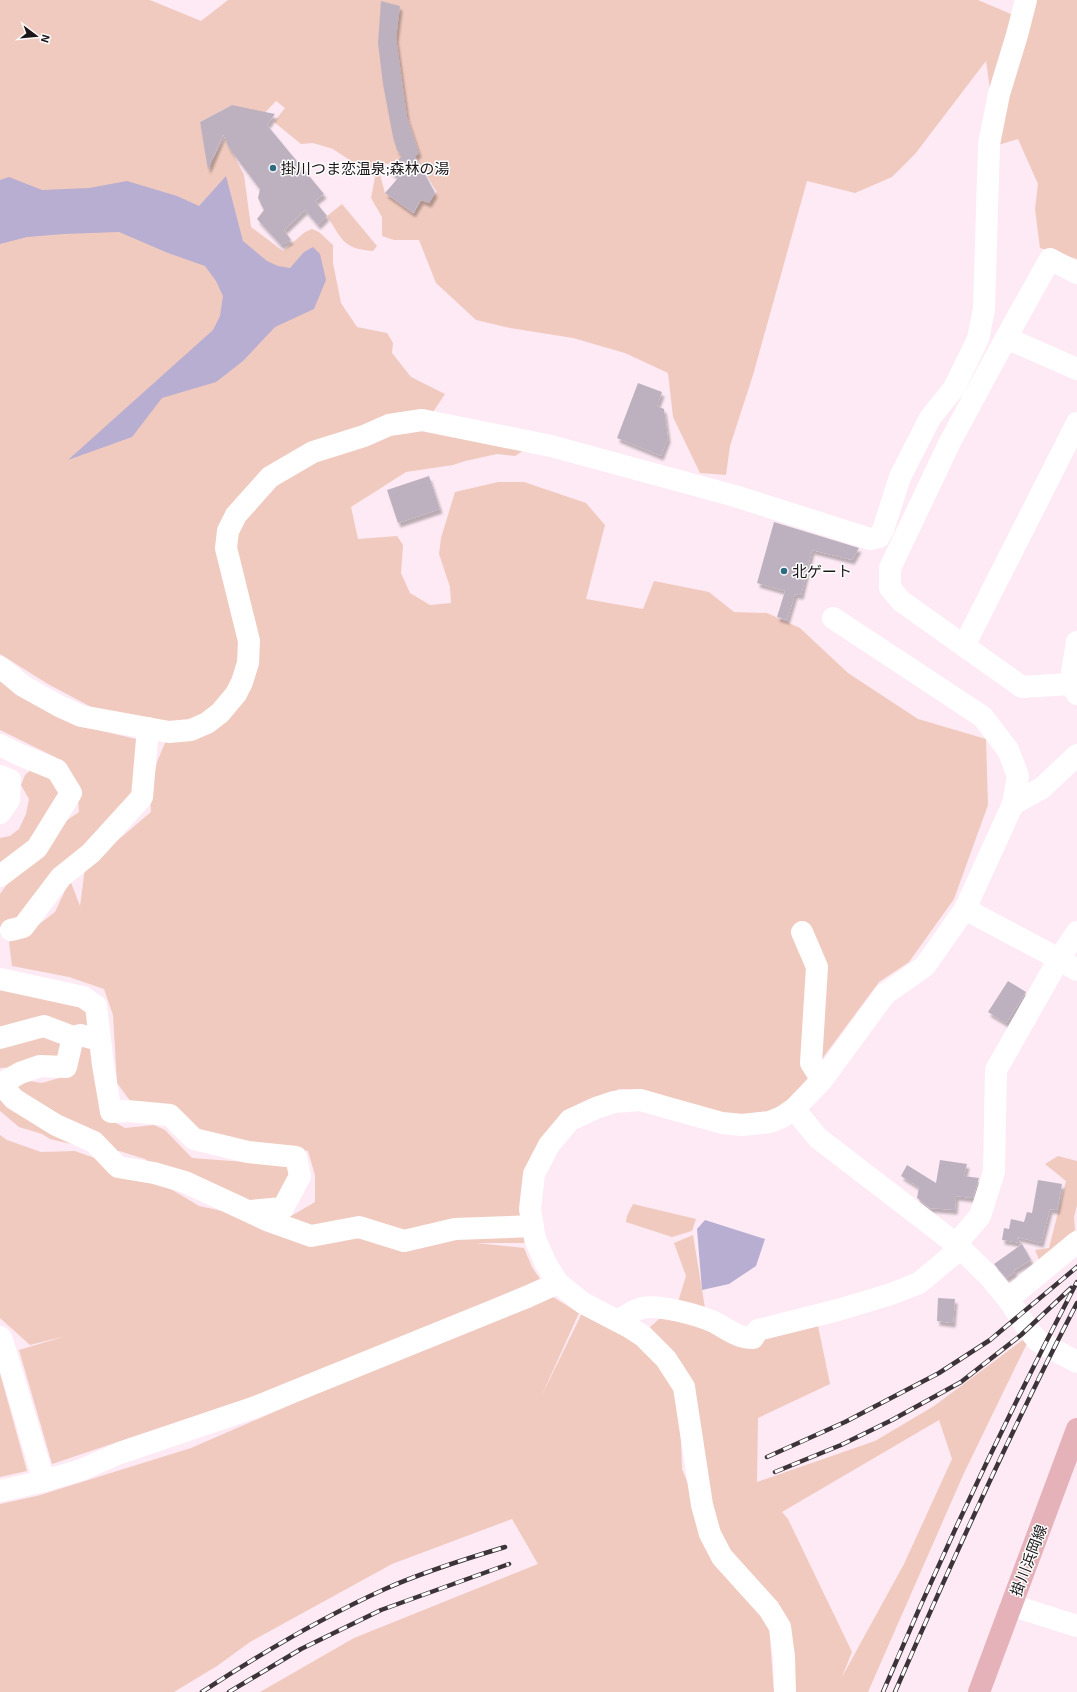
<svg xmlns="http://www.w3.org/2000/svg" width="1077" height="1692" font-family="'Exo 2','Noto Sans JP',sans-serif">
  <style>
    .green { fill: #f1cabf; fill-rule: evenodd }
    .water { fill: #b7aed2 }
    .building { fill: #bdb1c0; filter: url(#shadow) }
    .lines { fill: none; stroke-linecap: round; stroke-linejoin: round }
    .minor { stroke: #fff; stroke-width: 22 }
    .major { stroke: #e5b2b9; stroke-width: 22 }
    .rail-casing { stroke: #3c3438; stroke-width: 4.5 }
    .rail { stroke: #fdfdfd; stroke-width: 3; stroke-dasharray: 9; stroke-linecap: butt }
    .poi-dot { fill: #2d6c81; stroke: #fdfdfd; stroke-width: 1.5 }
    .labels { text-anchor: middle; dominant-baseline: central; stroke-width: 3; stroke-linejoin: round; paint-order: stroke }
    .poi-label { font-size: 15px; fill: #1c1619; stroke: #fdfdfd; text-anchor: start }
    .street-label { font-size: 15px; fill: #1c1619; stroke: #fdfdfd }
  </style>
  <defs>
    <filter id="shadow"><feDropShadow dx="2.5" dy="4.5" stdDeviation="1" flood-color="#0004"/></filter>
  </defs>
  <rect width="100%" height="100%" fill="#feeaf4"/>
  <!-- green -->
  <g class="green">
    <path d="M 0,0 L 150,0 L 201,21 L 228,0 L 978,0 L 1011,14 L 1017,0 L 1077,0 L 1077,259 L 1040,248 L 1035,209 L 1038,184 L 1018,139 L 998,145 L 986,61 L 915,154 L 892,177 L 855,193 L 807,181 L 753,375 L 730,446 L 726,475 L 700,473 L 673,417 L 668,373 L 625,353 L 573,338 L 510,328 L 476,320 L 436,283 L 419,240 L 394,240 L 382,236 L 382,217 L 371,198 L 375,177 L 333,149 L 313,143 L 301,144 L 274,122 L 285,108 L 276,101 L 261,117 L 232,105 L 200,122 L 207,161 L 213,159 L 225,138 L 244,175 L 251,227 L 283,251 L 305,232 L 312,229 L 319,232 L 333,245 L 333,263 L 341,303 L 357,327 L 387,333 L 393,343 L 392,353 L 411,377 L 445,394 L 427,421 L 526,449 L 515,456 L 497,454 L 465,461 L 453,465 L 406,472 L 351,507 L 358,539 L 397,536 L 403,545 L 401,573 L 410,593 L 430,605 L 451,603 L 450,587 L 439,554 L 441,538 L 455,492 L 498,482 L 524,482 L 586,503 L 605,525 L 586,599 L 643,609 L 654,581 L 709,592 L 734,612 L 767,613 L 800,628 L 848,673 L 918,719 L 986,739 L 988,805 L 954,899 L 909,962 L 879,982 L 790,1102 L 771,1114 L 741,1119 L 642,1089 L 619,1089 L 566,1112 L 543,1137 L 527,1243 L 476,1243 L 524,1248 L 532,1267 L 540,1279 L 317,1375 L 52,1464 L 19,1350 L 66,1336 L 30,1345 L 0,1318 L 0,1135 L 7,1140 L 41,1152 L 75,1151 L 156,1180 L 199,1206 L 279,1223 L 315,1202 L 315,1175 L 308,1151 L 247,1143 L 219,1142 L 184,1124 L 142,1117 L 117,1083 L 113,1015 L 104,989 L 69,977 L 12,966 L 9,942 L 33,929 L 55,912 L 70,880 L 80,906 L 85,868 L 151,812 L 150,794 L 157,762 L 169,733 L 123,724 L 48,684 L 0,654 ZM 416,158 L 437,192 L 427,202 L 421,200 L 414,214 L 385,193 L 380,175 L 384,164 L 406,162 Z"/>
    <path d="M 342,204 L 377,246 L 373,251 C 343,249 342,239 327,216 Z"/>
    <path d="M 0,671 L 89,728 L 136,739 L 140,761 L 134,794 L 3,934 L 0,926 L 0,894 L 24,861 L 57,827 L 79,812 L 77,784 L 55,757 L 0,730 Z"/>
    <path d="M 31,770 L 43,774 L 63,789 L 44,825 L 18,853 L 0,868 L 0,838 L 10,836 L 19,829 L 26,814 L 29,799 L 21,785 L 25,775 Z"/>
    <path d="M 0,986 L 89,1005 L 91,1027 L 0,1027 Z"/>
    <path d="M 55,1035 L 61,1045 L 61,1054 L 40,1066 L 0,1068 L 0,1041 Z"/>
    <path d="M 80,1035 L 99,1047 L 103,1091 L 100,1114 L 125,1128 L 154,1125 L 165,1130 L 192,1158 L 287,1165 L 295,1169 L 289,1195 L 254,1203 L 170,1176 L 145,1159 L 119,1151 L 80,1146 L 50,1139 L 42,1134 L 19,1127 L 0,1111 L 0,1090 L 17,1079 L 42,1083 L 59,1078 Z"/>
    <path d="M 1058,1156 L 1077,1161 L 1077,1205 L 1074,1217 L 1075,1230 L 1040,1262 L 1035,1250 L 1049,1248 L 1066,1181 L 1045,1164 Z"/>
    <path d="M 633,1204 L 696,1219 L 692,1231 L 672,1237 L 626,1222 L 627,1216 Z"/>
    <path d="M 693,1235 L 707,1320 L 753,1338 L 816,1316 L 830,1384 L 758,1418 L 757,1482 L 875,1441 L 934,1406 L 1032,1333 L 964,1473 L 868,1692 L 791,1692 L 790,1642 L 720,1537 L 705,1479 L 689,1376 L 649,1328 L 678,1302 L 686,1276 L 674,1243 ZM 939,1420 L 952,1459 L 904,1564 L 842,1677 L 852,1652 L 788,1519 L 782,1512 Z"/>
    <path d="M 553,1297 L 579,1313 L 541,1397 L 583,1311 L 639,1343 L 679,1390 L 682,1469 L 718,1559 L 769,1626 L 774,1692 L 260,1692 L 354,1638 L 538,1564 L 512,1519 L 392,1564 L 250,1642 L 217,1666 L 174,1692 L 0,1692 L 0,1504 L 37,1496 L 191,1448 L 327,1389 Z"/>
    <path d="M 0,1373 L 27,1471 L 0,1477 Z"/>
  </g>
  <!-- water -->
  <g class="water">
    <path d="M 226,176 L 243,241 L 267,261 L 278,266 L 290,268 L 304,252 L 313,247 L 320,254 L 326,280 L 314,309 L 275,327 L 243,361 L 216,382 L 162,398 L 132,437 L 68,460 L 213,330 L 220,316 L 223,296 L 216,281 L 205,266 L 168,253 L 119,232 L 64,234 L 27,237 L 0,244 L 0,180 L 9,177 L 42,190 L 89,188 L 127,181 L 177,196 L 199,206 Z"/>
    <path d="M 705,1220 L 765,1239 L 756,1266 L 729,1284 L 702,1290 L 697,1229 Z"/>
  </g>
  <!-- building -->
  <g class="building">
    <path d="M 381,1 L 400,6 L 396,38 L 407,117 L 419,153 L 415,156 L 435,193 L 429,203 L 421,200 L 413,213 L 385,193 L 398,178 L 389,170 L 402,156 L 397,150 L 393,137 L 383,84 L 378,43 Z"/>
    <path d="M 232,105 L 275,114 L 267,125 L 324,194 L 315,201 L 327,216 L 318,225 L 305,210 L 284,230 L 291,240 L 281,245 L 257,219 L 264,210 L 258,198 L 260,189 L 229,148 L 223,134 L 208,170 L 200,122 Z"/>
    <path d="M 638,383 L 662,392 L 657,406 L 664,409 L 668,438 L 661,456 L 617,438 Z"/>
    <path d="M 429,476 L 440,509 L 398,523 L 387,490 Z"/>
    <path d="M 774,522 L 859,548 L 852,560 L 812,550 L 801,595 L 795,594 L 787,620 L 777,617 L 785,591 L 757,583 Z"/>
    <path d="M 1008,981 L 1026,992 L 1006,1023 L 988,1012 Z"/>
    <path d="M 940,1160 L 967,1164 L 964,1176 L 979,1178 L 973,1198 L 956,1196 L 955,1210 L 930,1208 L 917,1198 L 919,1187 L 901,1176 L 907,1165 L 936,1183 Z"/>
    <path d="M 1038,1180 L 1062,1184 L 1057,1210 L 1050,1209 L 1041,1243 L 1017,1237 L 1021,1243 L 1002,1240 L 1004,1228 L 1009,1229 L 1011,1219 L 1024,1222 L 1027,1212 L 1032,1213 Z"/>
    <path d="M 1022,1244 L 1031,1260 L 1014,1270 L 1015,1272 L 1006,1278 L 994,1264 Z"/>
    <path d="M 938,1298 L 955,1299 L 953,1323 L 937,1321 Z"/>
  </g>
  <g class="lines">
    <!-- minor -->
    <g class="minor">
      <path d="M 1006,338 L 1050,259 L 1077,273"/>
      <path d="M 1077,642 L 1070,684 L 1077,694"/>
      <path d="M 964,646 L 1077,423"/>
      <path d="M 0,667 L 23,686 L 59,706 L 81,716 L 169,732 L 191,730 L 207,723 L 220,713 L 236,694 L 242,682 L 248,663 L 249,641 L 226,548 L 228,531 L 236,515 L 270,477 L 313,452 L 364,436 L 389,425 L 422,420 L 551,446 L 735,496 L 870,539 L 879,537 L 883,530 L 900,477 L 930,418 L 954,388 L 978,339 L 984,309 L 989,144 L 999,94 L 1017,35 L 1026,0"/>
      <path d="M 1070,684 L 1022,687 L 901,601 L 890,588 L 890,568 L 950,442 L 1006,338 L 1077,369"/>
      <path d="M 0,745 L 20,755 L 57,770 L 71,793 L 37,848 L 0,876"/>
      <path d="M 0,776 L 10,780 L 9,800 L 0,813"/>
      <path d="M 1013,804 L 1042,788 L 1077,755"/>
      <path d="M 965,909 L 1059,959 L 1077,932"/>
      <path d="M 11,930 L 23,927 L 61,877 L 91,853 L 142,797 L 148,728"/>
      <path d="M 802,932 L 817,967 L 811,1063 L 822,1080"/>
      <path d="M 0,979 L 83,997 L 96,1006 L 103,1065 L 111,1112 L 127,1111 L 170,1115 L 194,1139 L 248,1152 L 296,1157 L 300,1176 L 283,1208 L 250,1211"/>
      <path d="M 0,1038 L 44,1026 L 73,1037 L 80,1035 L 100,1040"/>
      <path d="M 0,1083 L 14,1099 L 56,1125 L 94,1142 L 118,1167 L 154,1173 L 185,1182 L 269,1221 L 311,1236 L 359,1227 L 404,1241 L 455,1229 L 533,1226"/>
      <path d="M 1,1084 L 20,1073 L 40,1066 L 66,1067 L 73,1037"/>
      <path d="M 794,1109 L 818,1138 L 956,1244 L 980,1216 L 994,1172 L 996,1070 L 1059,959 L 1077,970"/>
      <path d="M 956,1244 L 988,1275 L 1008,1299 L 1028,1329 L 1038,1341 L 1077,1362"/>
      <path d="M 1008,1299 L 1077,1242"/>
      <path d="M 618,1321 C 626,1316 633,1310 642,1308 C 659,1304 698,1315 714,1322 C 727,1329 738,1338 753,1338 L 758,1330 L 838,1310 L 891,1294 L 919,1283 L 961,1248"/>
      <path d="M 0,1337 L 2,1340 L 44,1481"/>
      <path d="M 0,1491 L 44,1481 L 81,1470 L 120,1453 L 253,1408 L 527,1297 L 558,1283"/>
      <path d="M 1011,1605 L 1077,1626"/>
      <path d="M 785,1692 L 784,1657 L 780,1627 L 769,1609 L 722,1557 L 710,1534 L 702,1505 L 684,1387 L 666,1359 L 643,1336 L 629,1327 L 583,1303 L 558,1283 L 546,1264 L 535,1239 L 530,1209 L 534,1174 L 549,1145 L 570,1120 L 596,1108 L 614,1102 L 640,1100 L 722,1123 L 742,1125 L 770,1122 L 782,1117 L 794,1109 L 822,1080 L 885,994 L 925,966 L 965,909 L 1013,804 L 1018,776 L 1008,750 L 983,717 L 833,618"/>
    </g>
    <!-- major -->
    <path class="major" d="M 979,1692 L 1077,1429"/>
    <!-- rail casing -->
    <g class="rail-casing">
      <g id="rail">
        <path d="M 767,1457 L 845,1422 L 939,1373 L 990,1340 L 1077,1267"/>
        <path d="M 775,1472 L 841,1445 L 892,1420 L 961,1382 L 1021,1335 L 1071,1288"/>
        <path d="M 202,1692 C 260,1654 321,1618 385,1589 C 423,1572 465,1559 505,1547"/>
        <path d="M 229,1692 L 301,1649 L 381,1610 L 509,1564"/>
        <path d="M 883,1692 C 942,1553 1007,1416 1077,1282"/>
        <path d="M 895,1692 C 952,1561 1011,1430 1077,1303"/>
      </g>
    </g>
    <!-- rail -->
    <use href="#rail" class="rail"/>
  </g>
  <!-- markers -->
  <g class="poi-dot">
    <circle cx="273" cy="168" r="4"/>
    <circle cx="784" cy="571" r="4"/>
  </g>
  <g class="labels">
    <!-- poi labels -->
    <g class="poi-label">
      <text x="281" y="168">掛川つま恋温泉;森林の湯</text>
      <text x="792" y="571">北ゲート</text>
    </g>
    <!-- street labels -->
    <g class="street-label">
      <text transform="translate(1028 1560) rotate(-69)">掛川浜岡線</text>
    </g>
  </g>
  <!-- north arrow -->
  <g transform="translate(36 36) rotate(106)" stroke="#fdfdfd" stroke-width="3" paint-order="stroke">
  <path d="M0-3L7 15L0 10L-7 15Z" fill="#1c1619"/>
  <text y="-6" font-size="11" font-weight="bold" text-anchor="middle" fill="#1c1619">N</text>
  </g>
</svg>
